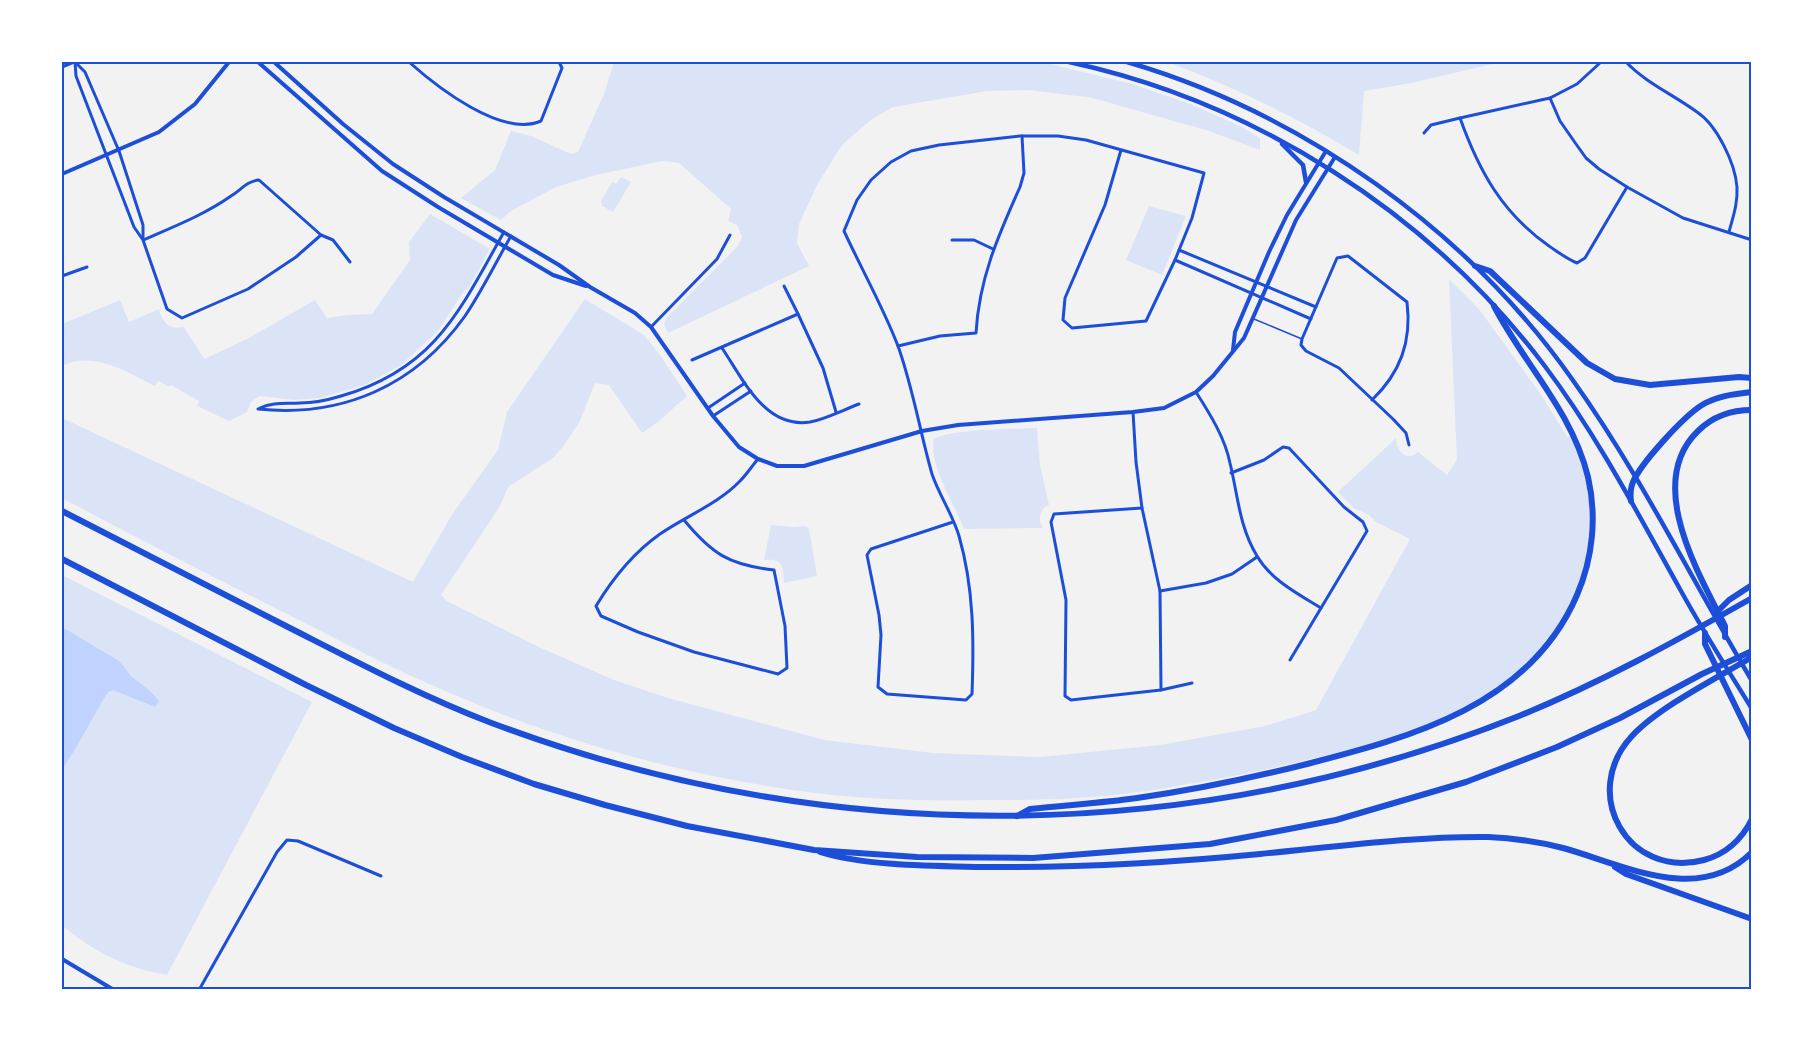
<svg xmlns="http://www.w3.org/2000/svg" width="1813" height="1051" font-family="Georgia,serif">
  <style>
    .green { fill: #dbe4f7 }
    .water { fill: #bfd3fe }
    .lines { fill: none; stroke-linecap: round; stroke-linejoin: round }
    .service { stroke: #1d4ed8; stroke-width: 1.5 }
    .minor { stroke: #1d4ed8; stroke-width: 3 }
    .tertiary { stroke: #1d4ed8; stroke-width: 4 }
    .secondary { stroke: #1d4ed8; stroke-width: 4.5 }
    .motorway { stroke: #1d4ed8; stroke-width: 6 }
    .neatline { fill: none; stroke: #1d4ed8; stroke-width: 2 }
  </style>
  <rect width="100%" height="100%" fill="#f2f2f2"/>
  <!-- green -->
  <g class="green">
    <path d="M 614,62 L 1041,62 L 1129,83 L 1188,103 L 1240,126 L 1260,138 L 1260,150 L 1209,131 L 1089,97 L 1068,95 L 1030,90 L 987,91 L 893,107 L 872,119 L 842,145 L 817,185 L 799,224 L 797,243 L 809,266 L 668,333 L 664,324 L 666,318 L 738,246 L 742,237 L 737,225 L 728,221 L 731,209 L 679,163 L 662,161 L 596,175 L 556,187 L 511,211 L 501,220 L 461,198 L 495,170 L 511,131 L 531,136 L 571,154 L 578,152 L 604,94 Z"/>
    <path d="M 1167,62 L 1501,62 L 1411,83 L 1364,91 L 1359,155 C 1297,118 1235,87 1167,62 Z"/>
    <path d="M 621,177 L 631,182 L 613,212 L 602,206 L 601,201 L 612,182 L 616,184 Z"/>
    <path d="M 1149,206 L 1186,216 L 1162,275 L 1126,260 Z"/>
    <path d="M 430,214 L 490,249 L 468,289 L 464,291 L 438,331 L 401,365 L 365,385 L 320,398 L 294,400 L 259,396 L 251,402 L 247,412 L 229,421 L 197,406 L 199,401 L 171,385 L 170,387 L 158,381 L 155,386 C 127,372 93,350 62,366 L 62,324 L 120,300 L 129,322 L 159,309 C 162,323 170,330 184,327 L 204,359 L 249,338 L 315,300 L 327,318 L 347,315 L 372,314 L 410,260 L 409,242 Z"/>
    <path d="M 1449,279 L 1479,309 L 1542,396 L 1567,437 L 1571,436 C 1610,518 1586,617 1516,673 C 1506,680 1497,688 1487,695 C 1440,724 1388,739 1336,753 C 1294,763 1254,773 1212,780 C 1176,786 1140,793 1105,796 C 1066,800 1026,800 987,800 C 930,801 872,800 815,793 C 690,777 565,743 450,693 C 397,671 346,644 295,618 C 217,579 139,539 62,498 L 62,418 L 413,582 L 453,513 L 498,450 L 507,412 L 585,299 L 644,335 L 660,355 L 687,396 L 658,422 L 642,433 L 609,385 L 595,383 L 580,421 L 565,444 L 553,458 L 508,487 L 500,506 L 441,595 L 447,601 L 539,647 L 614,680 L 668,698 L 825,740 L 933,753 L 1040,757 L 1160,745 L 1265,726 L 1316,710 L 1410,539 L 1376,522 L 1369,515 L 1354,508 L 1338,492 L 1396,438 C 1397,451 1405,462 1418,452 L 1447,475 L 1457,460 Z"/>
    <path d="M 1037,428 L 1040,465 L 1049,505 C 1040,508 1037,520 1043,528 L 964,529 C 955,505 928,464 934,439 C 951,429 1015,429 1037,428 Z"/>
    <path d="M 771,525 L 792,527 L 806,526 L 809,529 L 817,576 L 784,583 C 783,567 784,558 764,560 Z"/>
    <path d="M 62,575 L 312,702 L 167,975 C 143,971 119,963 97,950 C 84,943 74,934 62,926 Z"/>
  </g>
  <!-- water -->
  <path class="water" d="M 62,627 L 119,661 L 131,676 L 151,692 L 159,701 L 155,707 L 113,690 L 108,692 C 92,717 79,746 62,769 Z"/>
  <g class="lines">
    <!-- service -->
    <path class="service" d="M 1254,319 L 1302,339"/>
    <!-- minor -->
    <g class="minor">
      <path d="M 75,62 L 76,76 L 134,227 L 143,240 L 167,309 L 182,318 L 248,289 L 296,257 L 321,235 L 259,180 C 247,181 241,190 231,196 C 204,215 173,227 143,240"/>
      <path d="M 75,62 L 85,72 L 119,151 L 143,225 L 143,238"/>
      <path d="M 409,62 C 437,87 502,138 541,121 L 562,68 L 559,62"/>
      <path d="M 1601,62 L 1577,84 L 1550,98 L 1560,121 L 1576,144 L 1586,158 L 1599,169 L 1627,187 L 1683,218 L 1752,240"/>
      <path d="M 1626,62 C 1646,83 1674,95 1697,112 C 1717,125 1735,163 1737,187 C 1738,203 1733,217 1729,232"/>
      <path d="M 62,67 L 74,62"/>
      <path d="M 1550,98 L 1460,118 C 1479,171 1502,213 1549,246 C 1558,252 1567,259 1577,263 L 1585,258 L 1627,187"/>
      <path d="M 1424,133 L 1431,125 L 1460,118"/>
      <path d="M 321,235 L 333,240 L 350,262"/>
      <path d="M 952,240 L 974,240 L 993,249"/>
      <path d="M 1179,250 L 1316,307"/>
      <path d="M 1175,260 L 1311,319"/>
      <path d="M 62,276 L 87,267"/>
      <path d="M 784,286 L 798,314"/>
      <path d="M 651,327 L 717,259 L 730,235"/>
      <path d="M 898,346 L 940,336 L 976,333 C 979,279 998,236 1020,187 L 1024,173 L 1022,136"/>
      <path d="M 722,348 C 743,379 765,429 810,422 C 826,419 843,410 859,404"/>
      <path d="M 692,360 L 798,314 L 823,368 L 836,412"/>
      <path d="M 1196,392 C 1210,414 1225,438 1230,463 C 1238,496 1239,526 1257,556 C 1271,580 1298,594 1321,608"/>
      <path d="M 1372,400 C 1400,373 1412,342 1407,302 L 1348,256 L 1337,258 L 1302,339 L 1301,345 L 1306,351 L 1339,368 L 1393,419 L 1406,433 L 1409,445"/>
      <path d="M 260,408 C 273,402 286,404 300,403 C 314,403 328,400 341,396 C 435,369 460,310 504,232"/>
      <path d="M 708,408 L 745,383"/>
      <path d="M 258,409 C 343,418 416,385 465,316 C 482,291 496,262 511,236"/>
      <path d="M 1133,412 L 1136,462 L 1142,508 L 1160,591 L 1161,690"/>
      <path d="M 713,416 L 751,391"/>
      <path d="M 1231,473 L 1264,460 L 1283,447 L 1289,448 L 1344,507 L 1363,522 L 1367,531 L 1290,660"/>
      <path d="M 1142,508 L 1054,514 L 1051,522 L 1066,600 L 1065,696 L 1071,700 L 1161,690 L 1192,683"/>
      <path d="M 684,520 C 712,554 729,565 774,570 L 785,626 L 787,668 L 778,674 L 694,652 L 638,632 L 601,616 L 596,606 C 613,578 633,553 660,534 C 686,516 718,504 740,481 C 747,474 752,466 758,459"/>
      <path d="M 953,522 L 871,549 L 867,555 L 879,615 L 881,635 L 878,687 L 887,694 L 966,700 L 972,694 C 974,641 974,588 959,536 C 953,515 939,495 932,474 C 920,432 913,388 898,346 C 884,309 861,268 844,231 L 857,200 L 871,180 L 891,162 L 911,151 L 939,145 L 1020,136 L 1058,136 L 1086,140 L 1204,173 L 1192,218 L 1175,260 L 1146,321 L 1072,328 L 1063,320 L 1065,298 L 1105,205 L 1121,150"/>
      <path d="M 1160,591 L 1206,583 L 1232,574 L 1257,557"/>
      <path d="M 199,990 L 277,852 L 287,840 L 298,841 L 381,876"/>
    </g>
    <!-- tertiary -->
    <g class="tertiary">
      <path d="M 258,62 L 382,171 L 438,207 L 553,275 L 586,286"/>
      <path d="M 274,62 L 343,124 L 393,164 L 444,197 L 559,265 L 590,287 L 635,313 L 651,327 L 713,416 L 739,447 L 758,459 L 777,466 L 804,466 L 922,431 L 958,425 L 1133,412 L 1164,408 L 1196,392 L 1213,376 L 1244,338 L 1296,220 L 1335,157"/>
      <path d="M 62,174 L 159,132 L 195,104 L 229,62"/>
      <path d="M 1233,350 L 1235,332 L 1269,252 L 1287,215 L 1326,151"/>
      <path d="M 62,959 L 114,990"/>
    </g>
    <!-- secondary -->
    <g class="secondary">
      <path d="M 1069,62 C 1255,102 1429,213 1544,365 C 1597,435 1638,514 1681,591 C 1703,631 1728,670 1752,709"/>
      <path d="M 1127,62 C 1302,113 1467,230 1572,379 C 1640,474 1692,580 1752,681"/>
      <path d="M 1282,144 L 1303,165 L 1306,182"/>
    </g>
    <!-- motorway -->
    <g class="motorway">
      <path d="M 1475,266 L 1490,271 L 1587,363 L 1615,379 L 1650,385 L 1739,377 L 1752,378"/>
      <path d="M 1631,501 C 1630,494 1630,489 1633,482 C 1641,463 1683,417 1702,405 C 1717,396 1734,394 1752,392"/>
      <path d="M 62,511 C 136,549 211,587 286,626 C 353,660 419,695 489,722 C 822,848 1188,848 1519,716 C 1600,683 1676,641 1752,598"/>
      <path d="M 62,559 L 306,685 L 394,728 L 462,757 L 534,784 L 605,805 L 687,826 L 814,850 L 917,857 L 1033,858 L 1210,844 L 1336,820 L 1466,782 L 1557,747 L 1620,718 L 1702,674 L 1752,651"/>
      <path d="M 1717,612 L 1729,600 L 1752,585"/>
      <path d="M 1705,633 L 1705,644 L 1752,740"/>
      <path d="M 1725,637 L 1725,626 C 1699,574 1644,483 1698,431 C 1713,416 1731,410 1752,410"/>
      <path d="M 1752,655 L 1747,660 C 1713,680 1658,708 1632,736 C 1579,793 1628,880 1704,860 C 1726,854 1742,839 1752,819"/>
      <path d="M 1017,816 L 1030,809 C 1066,805 1102,803 1137,798 C 1194,790 1251,778 1307,764 C 1412,737 1530,705 1577,595 C 1593,558 1597,516 1588,477 C 1572,411 1524,364 1494,306"/>
      <path d="M 820,852 C 865,866 932,866 980,867 C 1074,868 1167,863 1260,854 C 1334,847 1415,836 1488,837 C 1513,838 1539,842 1563,848 C 1622,864 1699,906 1752,852"/>
      <path d="M 1615,867 L 1626,874 L 1752,919"/>
    </g>
  </g>
  <!-- border -->
  <rect width="1813" height="1051" fill="none" stroke="#ffffff" stroke-width="126"/>
  <rect x="63" y="63" width="1687" height="925" class="neatline"/>
</svg>
